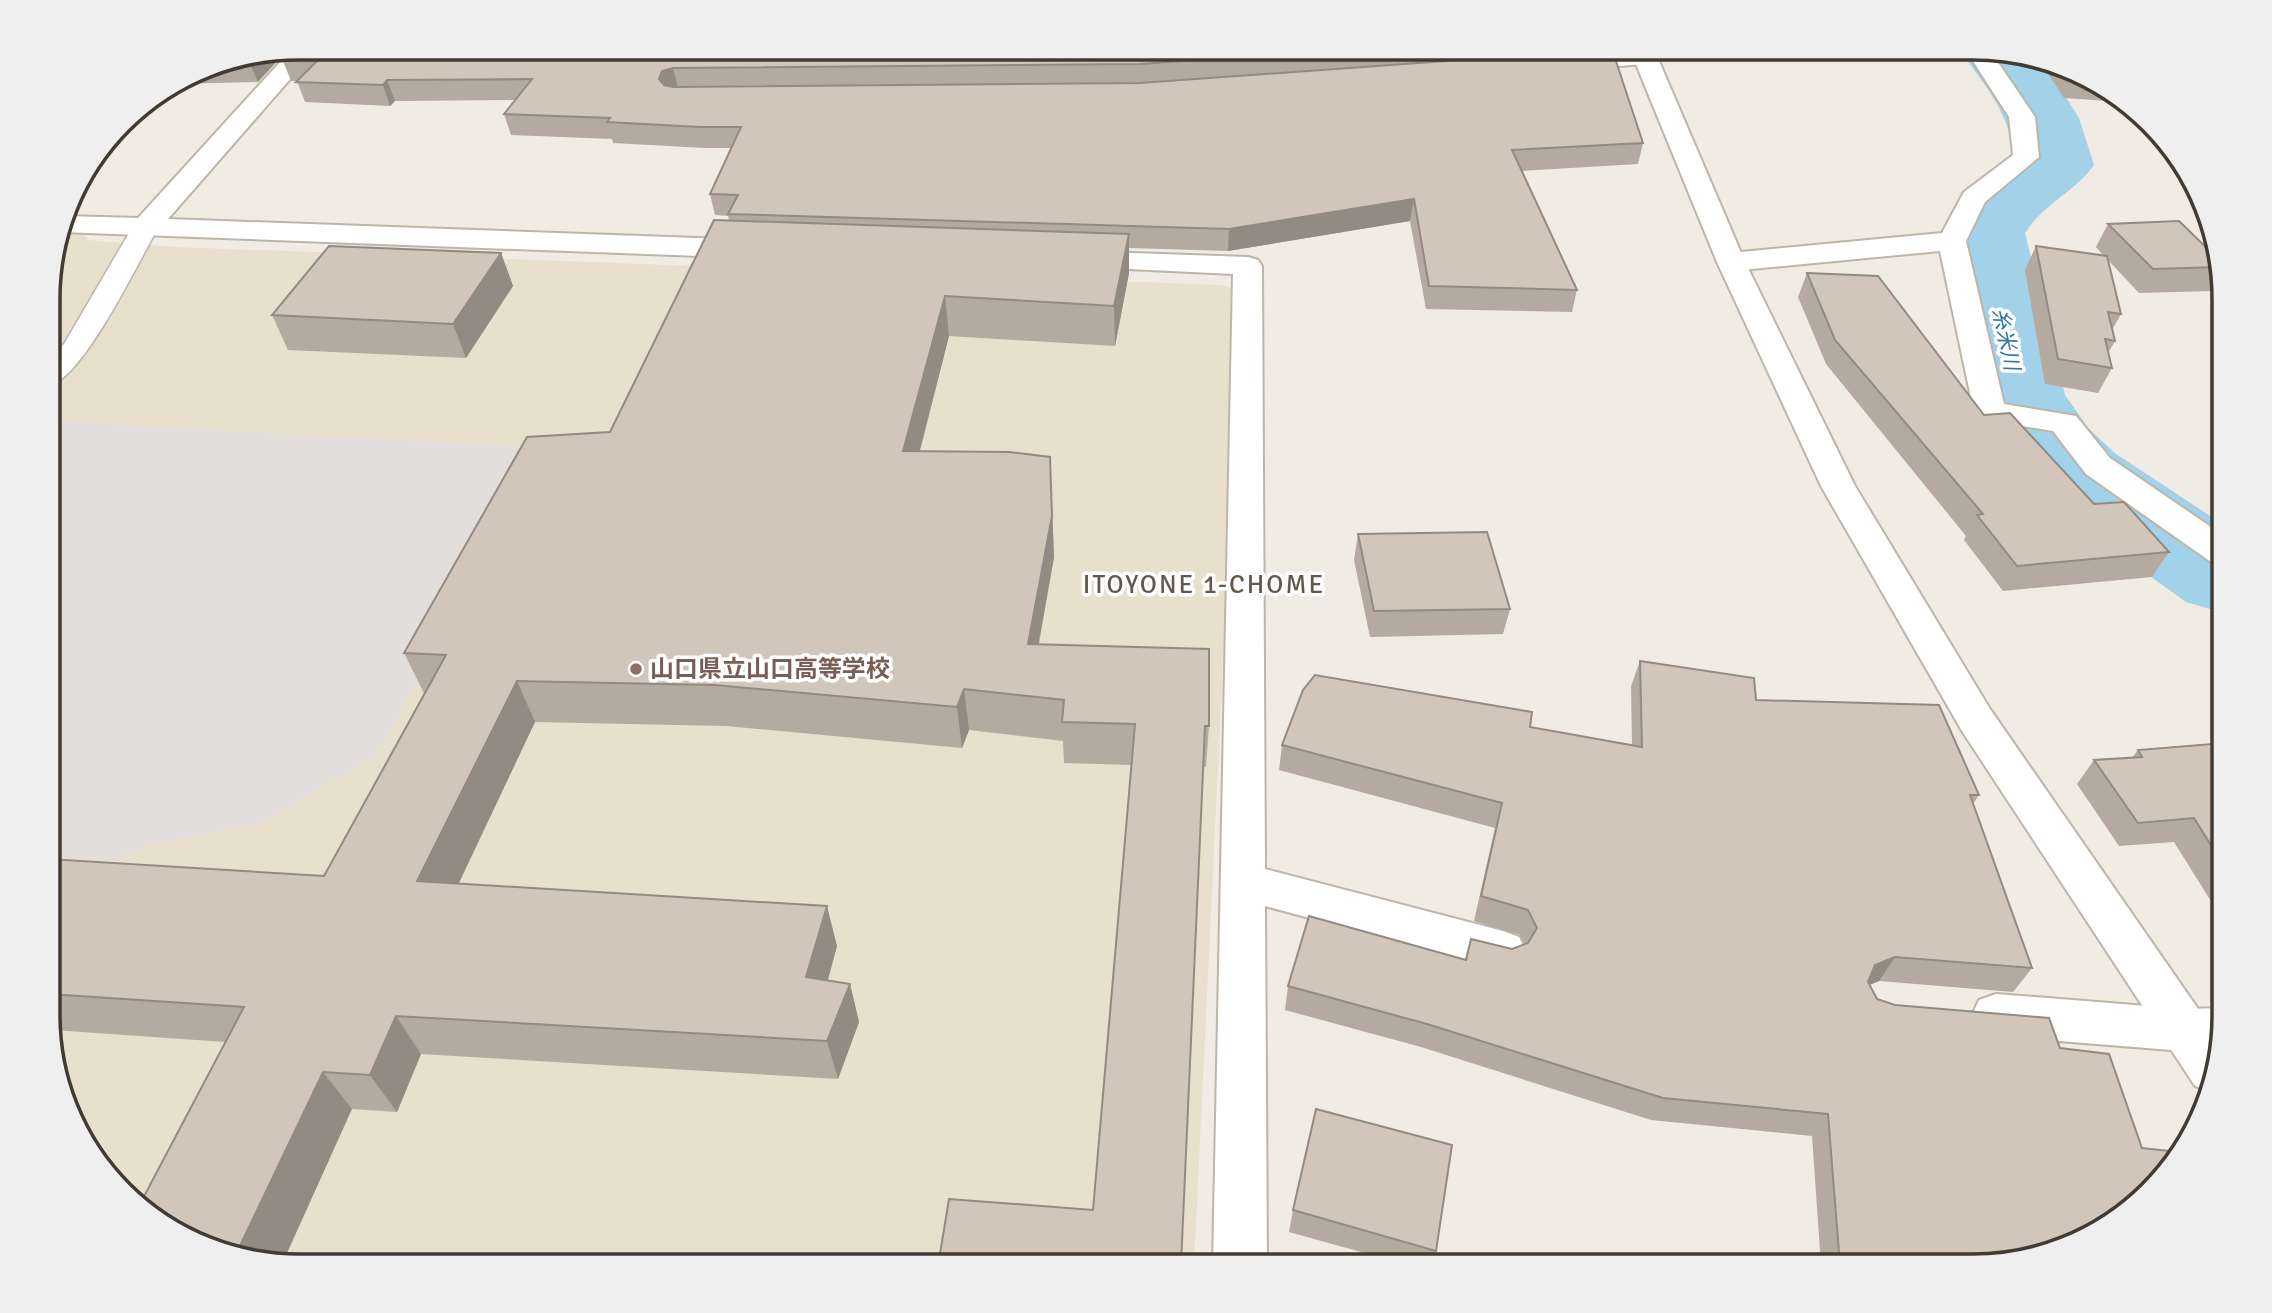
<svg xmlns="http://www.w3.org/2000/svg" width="2272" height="1313" font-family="Signika,'Noto Sans JP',sans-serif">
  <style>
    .education { fill: #e9dfcd }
    .parking { fill: #e1dedb }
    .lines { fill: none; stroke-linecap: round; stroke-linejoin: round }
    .river { fill: #a1d2ea; fill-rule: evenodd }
    .service-casing { stroke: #beb5a9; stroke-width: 3 }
    .minor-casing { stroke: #beb5a9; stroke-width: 4 }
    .tertiary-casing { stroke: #beb5a9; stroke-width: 4 }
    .service { fill: #fff; fill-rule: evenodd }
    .minor { fill: #fff; fill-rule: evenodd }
    .tertiary { fill: #fff; fill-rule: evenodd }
    .wall { fill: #b4aa9f }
    .shaded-wall { fill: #928b82 }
    .building { fill: #d1c6b9; stroke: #928b82; stroke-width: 2 }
    .education-dot { fill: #8d6e63; stroke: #fff; stroke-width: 2.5 }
    .labels { text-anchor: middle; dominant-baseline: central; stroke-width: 7; stroke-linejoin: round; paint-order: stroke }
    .far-water-label { font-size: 21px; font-style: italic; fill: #33799e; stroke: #fff }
    .education-label { font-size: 24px; font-weight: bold; fill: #785e54; stroke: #fff; text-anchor: start }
    .neighbourhood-label { font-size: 26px; letter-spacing: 2px; fill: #63584b; stroke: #fff }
    .rim { fill: none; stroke: #413b34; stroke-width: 3.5 }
  </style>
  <rect width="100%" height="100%" fill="#f0ebe3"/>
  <!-- education -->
  <path class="education" d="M 60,231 L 81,232 L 88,240 L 175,247 L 1221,285 L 1241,291 L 1194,1265 L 298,1266 L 172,1232 L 89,1154 L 49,1047 L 49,266 Z"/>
  <!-- parking -->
  <path class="parking" d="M 49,421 L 540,448 L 377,755 L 261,823 L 156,843 L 123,855 L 97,879 L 49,876 Z"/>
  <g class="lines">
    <!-- river -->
    <path class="river" d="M 1968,47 L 2047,67 L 2079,118 L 2094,165 C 2075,192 2042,205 2025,233 L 2065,395 L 2089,429 L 2116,454 L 2224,525 L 2224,613 L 2186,602 L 2044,500 L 2019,473 L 1971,396 L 1943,233 L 1973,188 L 2015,158 C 2007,109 1989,92 1963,54 Z"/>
    <!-- service casing -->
    <g class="service-casing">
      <path id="service" d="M 145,220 L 154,223 L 158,228 C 138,262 84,377 49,386 L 49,360 L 64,344 L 132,228 L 136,223 Z"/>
    </g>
    <!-- minor casing -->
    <g class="minor-casing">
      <g id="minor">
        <path d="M 318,47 L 168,219 L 753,240 L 763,243 L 767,249 L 763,255 L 753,258 L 60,232 L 65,216 L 138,218 L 292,49 Z"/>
        <path d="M 1960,47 L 1991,52 L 2035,117 L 2039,157 L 1985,202 L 1966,241 L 2004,404 L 2076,416 L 2110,458 L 2224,536 L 2224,565 L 2211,562 L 2086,474 L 2053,431 L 1979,419 L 1974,412 L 1940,251 L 1731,271 L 1721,268 L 1717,262 L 1721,256 L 1731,253 L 1942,233 L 1964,192 L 2013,155 L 2009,117 L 1973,61 Z"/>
        <path d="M 1646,51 L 1654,53 L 1658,58 L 1654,63 L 1564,71 L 1556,69 L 1552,64 L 1556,59 L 1564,57 Z"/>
        <path d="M 1075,251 L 1248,257 L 1258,260 L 1262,266 L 1265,869 L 1503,931 L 1519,937 L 1526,951 L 1519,965 L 1503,971 L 1265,906 L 1267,1265 L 1213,1265 L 1233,274 L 1065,266 L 1061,260 L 1065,254 Z"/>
        <path d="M 1996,994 L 2184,1009 L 2224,1008 L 2224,1031 L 2218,1050 L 2184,1051 L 1996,1036 L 1979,1030 L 1972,1015 L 1979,1000 Z"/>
      </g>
    </g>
    <!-- tertiary casing -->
    <g class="tertiary-casing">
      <path id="tertiary" d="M 1629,47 L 1653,47 L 1745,262 L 1855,486 L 1990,709 L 2221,1042 L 2206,1090 L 2195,1086 L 1962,731 L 1821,486 L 1717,262 Z"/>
    </g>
    <!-- service -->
    <use href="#service" class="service"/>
    <!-- minor -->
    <use href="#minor" class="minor"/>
    <!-- tertiary -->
    <use href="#tertiary" class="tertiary"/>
  </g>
  <!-- wall -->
  <g class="wall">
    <path d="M 298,47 L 1602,47 L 1602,50 L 1643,143 L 1638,164 L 1521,171 L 1577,290 L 1572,312 L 1426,309 L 1410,221 L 1228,251 L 1129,248 L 1129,273 L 1115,346 L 949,336 L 920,451 L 1050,457 L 1054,557 L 1039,644 L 1209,726 L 1206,767 L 1203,767 L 1093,1210 L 1132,765 L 1064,763 L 1063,741 L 969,730 L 962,748 L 726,726 L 535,722 L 458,883 L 837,946 L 828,980 L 850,984 L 859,1022 L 838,1079 L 421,1054 L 397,1112 L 352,1109 L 225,1042 L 53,1030 L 49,1035 L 49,859 L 324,876 L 424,693 L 404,653 L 610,432 L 729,220 L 728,216 L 715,215 L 710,194 L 731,148 L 705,148 L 613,143 L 612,139 L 511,135 L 504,114 L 515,100 L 395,101 L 390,106 L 305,102 L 297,81 L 291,81 L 283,61 Z"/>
    <path d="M 288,49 L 258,82 L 174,84 L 203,66 Z"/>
    <path d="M 2043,66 L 2100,81 L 2122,102 L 2064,98 Z"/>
    <path d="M 2108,224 L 2216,257 L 2222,275 L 2212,291 L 2139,293 L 2108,260 L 2121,314 L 2112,330 L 2115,341 L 2108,353 L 2112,368 L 2098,393 L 2045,384 L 2025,270 L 2036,246 L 2104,256 L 2096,247 Z"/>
    <path d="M 501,253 L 513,286 L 466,358 L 288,350 L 272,315 Z"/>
    <path d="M 1807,273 L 2094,504 L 2169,552 L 2152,577 L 2003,591 L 1964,540 L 1966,536 L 1826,364 L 1798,297 Z"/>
    <path d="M 1358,534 L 1510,609 L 1503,634 L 1370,637 L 1354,560 Z"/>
    <path d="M 1640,661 L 1756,700 L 1979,795 L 1973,804 L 2032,968 L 2013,992 L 1879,981 L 1869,985 L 1990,1265 L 1821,1265 L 1812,1136 L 1651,1120 L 1421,1047 L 1285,1010 L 1288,986 L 1465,959 L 1471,939 L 1512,949 L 1525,945 L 1520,935 L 1474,921 L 1495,828 L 1279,770 L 1282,745 L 1530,727 L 1632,745 L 1631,686 Z"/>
    <path d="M 2224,743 L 2224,922 L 2174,842 L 2119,846 L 2077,784 L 2094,760 L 2132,758 L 2138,750 Z"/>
    <path d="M 1293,1210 L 1436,1251 L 1431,1265 L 1408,1265 L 1289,1232 Z"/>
  </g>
  <!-- shaded-wall -->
  <g class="shaded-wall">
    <path d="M 288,49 L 258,82 L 249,62 L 255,56 Z"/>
    <path d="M 673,68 L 678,88 L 667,92 L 659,79 L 662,71 Z"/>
    <path d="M 387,80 L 395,101 L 390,106 L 383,85 Z"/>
    <path d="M 1414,199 L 1410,221 L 1228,251 L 1229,229 Z"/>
    <path d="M 1129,234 L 1129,273 L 1115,346 L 1114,306 Z"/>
    <path d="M 501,253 L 513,286 L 466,358 L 453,324 Z"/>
    <path d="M 945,296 L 949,336 L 909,492 L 903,451 Z"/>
    <path d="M 1050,457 L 1054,557 L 1031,685 L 1028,644 Z"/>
    <path d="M 517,681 L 535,722 L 441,921 L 417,881 Z"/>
    <path d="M 964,689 L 969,730 L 962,748 L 957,707 Z"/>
    <path d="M 827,906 L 837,946 L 818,1015 L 806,977 Z"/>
    <path d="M 1895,957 L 1879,981 L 1860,989 L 1875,965 Z"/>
    <path d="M 850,984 L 859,1022 L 838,1079 L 827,1041 Z"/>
    <path d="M 396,1016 L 421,1054 L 397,1112 L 370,1075 Z"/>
    <path d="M 49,1026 L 53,1030 L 49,1035 Z"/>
    <path d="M 323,1072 L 352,1109 L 283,1262 L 238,1250 Z"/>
  </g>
  <!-- building -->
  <g class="building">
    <path d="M 298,47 L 1380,47 L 1140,64 L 673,68 L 662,71 L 659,79 L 664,85 L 673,87 L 1140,83 L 1612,49 L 1643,143 L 1512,150 L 1577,290 L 1429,286 L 1414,199 L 1229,229 L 728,214 L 738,195 L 710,194 L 741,127 L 700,127 L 607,122 L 610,118 L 504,114 L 532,79 L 387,80 L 383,85 L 296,82 L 318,60 L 283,61 L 295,48 Z"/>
    <path d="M 255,56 L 249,62 L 223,62 Z"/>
    <path d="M 2069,73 L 2096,80 L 2073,79 Z"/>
    <path d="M 714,220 L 1129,234 L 1114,306 L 945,296 L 903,451 L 1009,452 L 1050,457 L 1052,516 L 1028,644 L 1209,649 L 1209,726 L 1205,726 L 1181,1265 L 938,1266 L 949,1199 L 1093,1210 L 1135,724 L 1062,722 L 1064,700 L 964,689 L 957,707 L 714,685 L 517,681 L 417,881 L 827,906 L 806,977 L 850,984 L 827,1041 L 396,1016 L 370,1075 L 323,1072 L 238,1250 L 172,1232 L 141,1202 L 244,1007 L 49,994 L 49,859 L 324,876 L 446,655 L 404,653 L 527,437 L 610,432 Z"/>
    <path d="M 2179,221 L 2216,257 L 2219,267 L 2153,269 L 2108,224 Z"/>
    <path d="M 329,246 L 501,253 L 453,324 L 272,315 Z"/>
    <path d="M 2036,246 L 2107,256 L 2121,314 L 2108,312 L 2115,341 L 2105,339 L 2112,368 L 2058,359 Z"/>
    <path d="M 1807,273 L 1878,276 L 1984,415 L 2010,413 L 2094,504 L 2124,502 L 2169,552 L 2017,566 L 1977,515 L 1983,514 L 1835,340 Z"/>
    <path d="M 1487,532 L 1510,609 L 1374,611 L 1358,534 Z"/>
    <path d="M 1640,661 L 1754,678 L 1756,700 L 1939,705 L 1979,795 L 1970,795 L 2032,968 L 1895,957 L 1875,965 L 1868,982 L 1877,999 L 1895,1005 L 2049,1018 L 2060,1048 L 2109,1054 L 2142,1148 L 2179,1152 L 2100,1232 L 1990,1265 L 1840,1265 L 1828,1114 L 1663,1098 L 1427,1024 L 1288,986 L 1309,916 L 1466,960 L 1471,939 L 1512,949 L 1528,943 L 1537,928 L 1528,910 L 1481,896 L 1502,803 L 1282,745 L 1303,690 L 1315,675 L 1532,712 L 1530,727 L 1642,747 Z"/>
    <path d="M 2224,743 L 2224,866 L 2194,818 L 2138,823 L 2094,760 L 2142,757 L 2138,750 Z"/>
    <path d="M 1316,1109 L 1452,1145 L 1436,1251 L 1293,1210 Z"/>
  </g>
  <!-- markers -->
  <circle class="education-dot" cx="636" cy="669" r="7"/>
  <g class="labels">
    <!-- far-water labels -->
    <g class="far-water-label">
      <text transform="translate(2006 339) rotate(78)">糸米川</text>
    </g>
    <!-- education labels -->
    <g class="education-label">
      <text x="650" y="669">山口県立山口高等学校</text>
    </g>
    <!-- neighbourhood labels -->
    <g class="neighbourhood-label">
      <text x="1204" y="585">ITOYONE 1-CHOME</text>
    </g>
  </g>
  <!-- crop -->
  <path d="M0 0H2272V1313H0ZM299 60H1973A239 239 0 0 1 2212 299V1015A239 239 0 0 1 1973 1254H299A239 239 0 0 1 60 1015V299A239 239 0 0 1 299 60Z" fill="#f0efef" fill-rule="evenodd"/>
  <path class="rim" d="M299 60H1973A239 239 0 0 1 2212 299V1015A239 239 0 0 1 1973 1254H299A239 239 0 0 1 60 1015V299A239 239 0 0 1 299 60Z"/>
</svg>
